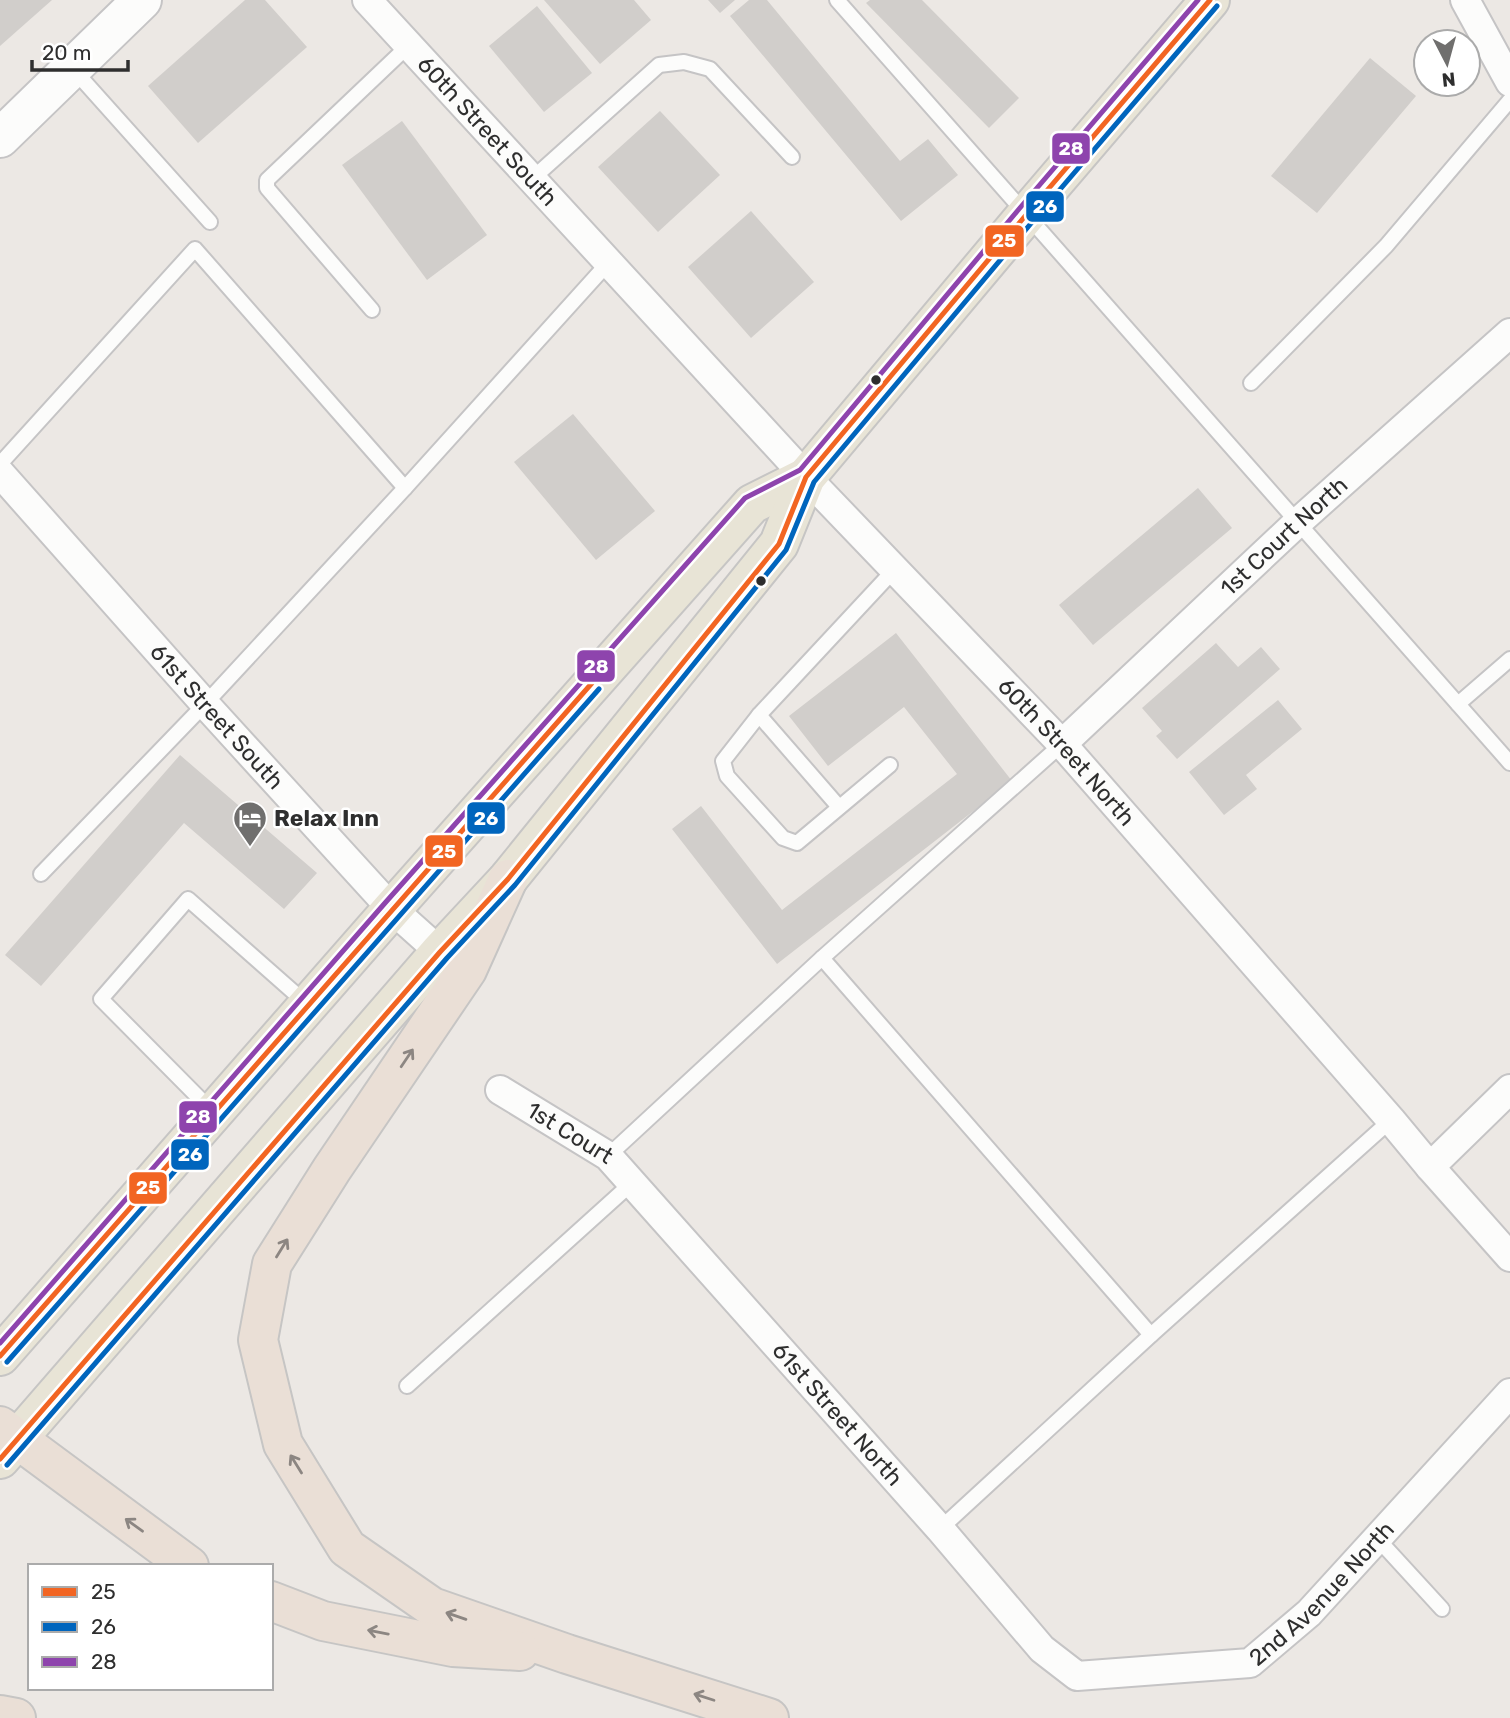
<svg xmlns="http://www.w3.org/2000/svg" width="1510" height="1718" font-family="Rubik,sans-serif">
  <style>
    .building { fill: #d1cecb }
    .lines { fill: none; stroke-linecap: round; stroke-linejoin: round }
    .lane-casing { stroke: #c5c4c5; stroke-width: 18 }
    .street-casing { stroke: #c5c4c5; stroke-width: 32 }
    .secondary-casing { stroke: #c5c4c5; stroke-width: 42 }
    .primary-casing { stroke: #c6c5c4; stroke-width: 42 }
    .highway-casing { stroke: #c6c5c4; stroke-width: 42 }
    .lane { stroke: #fcfcfb; stroke-width: 14 }
    .street { stroke: #fcfcfb; stroke-width: 28 }
    .secondary { stroke: #fcfcfb; stroke-width: 38 }
    .primary { stroke: #e8e4d6; stroke-width: 38 }
    .highway { stroke: #eadfd6; stroke-width: 38 }
    .bus-1-casing { stroke: #fff; stroke-width: 10 }
    .bus-2-casing { stroke: #fff; stroke-width: 10 }
    .bus-3-casing { stroke: #fff; stroke-width: 10 }
    .bus-1 { stroke: #f26522; stroke-width: 5 }
    .bus-2 { stroke: #0065bd; stroke-width: 5 }
    .bus-3 { stroke: #8e44ad; stroke-width: 5 }
    .oneway { stroke: #8c8682 }
    .bus-dot { fill: #2e2e2e; stroke: #fff; stroke-width: 2.5 }
    .labels { text-anchor: middle; dominant-baseline: central; stroke-width: 5; stroke-linejoin: round; paint-order: stroke }
    .street-label { font-size: 23px; fill: #2e2e2e; stroke: #fff }
    .poi-label { font-size: 23px; font-weight: bold; fill: #2e2e2e; stroke: #fff; text-anchor: start }
    .line-badge { stroke: #fff; stroke-width: 2.5 }
    .badge-label { font-size: 19px; text-anchor: middle; font-weight: bold; fill: #fff }
  </style>
  <rect width="100%" height="100%" fill="#ece8e4"/>
  <!-- building -->
  <g class="building">
    <path d="M 0,0 L 52,0 L 0,46 Z"/>
    <path d="M 245,0 L 265,0 L 307,47 L 198,143 L 148,86 Z"/>
    <path d="M 544,0 L 634,0 L 651,20 L 600,64 Z"/>
    <path d="M 708,0 L 735,0 L 720,13 Z"/>
    <path d="M 749,0 L 767,0 L 900,161 L 928,139 L 958,175 L 901,221 L 730,16 Z"/>
    <path d="M 870,0 L 922,0 L 1019,98 L 989,128 L 866,3 Z"/>
    <path d="M 537,6 L 592,73 L 544,112 L 489,46 Z"/>
    <path d="M 1370,58 L 1416,96 L 1317,213 L 1271,176 Z"/>
    <path d="M 660,111 L 720,175 L 658,232 L 598,167 Z"/>
    <path d="M 402,121 L 487,235 L 427,280 L 342,165 Z"/>
    <path d="M 751,211 L 814,282 L 751,338 L 688,267 Z"/>
    <path d="M 573,414 L 655,511 L 596,560 L 514,462 Z"/>
    <path d="M 1198,488 L 1232,528 L 1093,645 L 1059,605 Z"/>
    <path d="M 896,633 L 1012,781 L 777,964 L 672,829 L 701,806 L 782,910 L 957,774 L 904,707 L 828,766 L 789,716 Z"/>
    <path d="M 1216,643 L 1238,667 L 1261,647 L 1280,669 L 1177,759 L 1156,736 L 1162,731 L 1142,708 Z"/>
    <path d="M 1278,700 L 1302,729 L 1246,775 L 1257,789 L 1224,815 L 1189,772 Z"/>
    <path d="M 180,755 L 317,873 L 284,909 L 184,823 L 41,986 L 5,955 Z"/>
  </g>
  <g class="lines">
    <!-- lane casing -->
    <g class="lane-casing">
      <g id="lane">
        <path d="M 837,0 L 1510,763"/>
        <path d="M 73,69 L 210,222"/>
        <path d="M 532,179 L 659,65 L 684,62 L 710,69 L 792,157"/>
        <path d="M 372,310 L 267,188 L 267,180 L 409,45"/>
        <path d="M 1251,383 L 1386,246 L 1510,100"/>
        <path d="M 0,464 L 195,249 L 405,488"/>
        <path d="M 1458,704 L 1510,659"/>
        <path d="M 759,715 L 839,807"/>
        <path d="M 890,765 L 797,843 L 783,838 L 727,776 L 723,761 L 759,715 L 895,569"/>
        <path d="M 41,874 L 205,704 L 405,488 L 609,262"/>
        <path d="M 822,958 L 1151,1335"/>
        <path d="M 212,1111 L 101,999 L 188,899 L 307,1004"/>
        <path d="M 608,1156 L 822,958 L 1062,744"/>
        <path d="M 407,1386 L 633,1182"/>
        <path d="M 940,1529 L 1151,1335 L 1391,1120"/>
        <path d="M 1376,1537 L 1442,1609"/>
      </g>
    </g>
    <!-- street casing -->
    <g class="street-casing">
      <g id="street">
        <path id="s1" d="M 367,0 L 806,477 L 1062,744 L 1391,1120 L 1430,1167 L 1510,1257"/>
        <path d="M 1465,0 L 1510,82"/>
        <path id="s2" d="M 0,473 L 205,704 L 392,909 L 440,952"/>
        <path id="s3" d="M 1062,744 L 1297,523 L 1510,333"/>
        <path id="s4" d="M 500,1090 L 608,1156 L 940,1529 L 1042,1649 L 1077,1676 L 1250,1663 L 1309,1613 L 1510,1393"/>
        <path d="M 1430,1167 L 1510,1089"/>
      </g>
    </g>
    <!-- secondary casing -->
    <g class="secondary-casing">
      <path id="secondary" d="M 0,138 L 142,0"/>
    </g>
    <!-- primary casing -->
    <g class="primary-casing">
      <g id="primary">
        <path d="M 0,1356 L 392,909 L 752,504 L 806,477"/>
        <path d="M 0,1459 L 440,952 L 508,879 L 779,544 L 806,477 L 1026,215 L 1210,0"/>
      </g>
    </g>
    <!-- highway casing -->
    <g class="highway-casing">
      <g id="highway">
        <path d="M 508,879 L 467,970 L 332,1169 L 272,1264 L 258,1340 L 283,1444 L 347,1548 L 432,1607 L 567,1654 L 769,1718"/>
        <path d="M 0,1426 L 189,1566"/>
        <path d="M 271,1601 L 323,1621 L 453,1647 L 520,1651"/>
        <path d="M 0,1715 L 16,1718"/>
      </g>
    </g>
    <!-- lane -->
    <use href="#lane" class="lane"/>
    <!-- street -->
    <use href="#street" class="street"/>
    <!-- secondary -->
    <use href="#secondary" class="secondary"/>
    <!-- primary -->
    <use href="#primary" class="primary"/>
    <!-- highway -->
    <use href="#highway" class="highway"/>
    <!-- bus-1 casing -->
    <g class="bus-1-casing">
      <g id="bus-1">
        <path d="M 0,1356 L 592,683"/>
        <path d="M 0,1459 L 440,952 L 508,879 L 779,544 L 806,477 L 1026,215 L 1210,0"/>
      </g>
    </g>
    <!-- bus-2 casing -->
    <g class="bus-2-casing">
      <g id="bus-2">
        <path d="M 7,1362 L 599,689"/>
        <path d="M 7,1465 L 447,958 L 515,885 L 786,550 L 814,482 L 1033,221 L 1217,6"/>
      </g>
    </g>
    <!-- bus-3 casing -->
    <g class="bus-3-casing">
      <path id="bus-3" d="M 0,1343 L 385,903 L 745,498 L 800,470 L 1019,209 L 1198,0"/>
    </g>
    <!-- bus-1 -->
    <use href="#bus-1" class="bus-1"/>
    <!-- bus-2 -->
    <use href="#bus-2" class="bus-2"/>
    <!-- bus-3 -->
    <use href="#bus-3" class="bus-3"/>
  </g>
  <!-- one-way arrows -->
  <defs><path id="oneway-shaft" d="M-6 0H5M1.5-3L5.5 0L1.5 3" fill="none" stroke-width="1.6" stroke-linecap="round" stroke-linejoin="round" transform="scale(1.75)"/></defs>
  <g class="oneway">
    <use href="#oneway-shaft" transform="translate(407 1058) rotate(-56)"/>
    <use href="#oneway-shaft" transform="translate(282 1248) rotate(-58)"/>
    <use href="#oneway-shaft" transform="translate(296 1464) rotate(-122)"/>
    <use href="#oneway-shaft" transform="translate(134 1525) rotate(-144)"/>
    <use href="#oneway-shaft" transform="translate(456 1616) rotate(-161)"/>
    <use href="#oneway-shaft" transform="translate(378 1632) rotate(-169)"/>
    <use href="#oneway-shaft" transform="translate(704 1697) rotate(-162)"/>
  </g>
  <!-- icons -->
  <defs>
    <g id="hotel-pin" transform="scale(1.75)"><path d="M0 17L-7.5 6A9.5 9.5 0 1 1 7.5 6Z" fill="#706f6e" stroke="#fff"/><path d="M-6-4.5h1.5V1H6V5H4.5V3h-9V5H-6ZM-4 0a1.8 1.8 0 1 1 3.6 0ZM.5 0V-2.5h3Q6-2.5 6 0Z" fill="#fff"/></g>
  </defs>
  <g fill-rule="evenodd">
    <use href="#hotel-pin" x="250" y="818"/>
  </g>
  <!-- markers -->
  <g class="bus-dot">
    <circle cx="876" cy="380" r="6"/>
    <circle cx="761" cy="581" r="6"/>
  </g>
  <g class="labels">
    <!-- street labels -->
    <g class="street-label">
      <text stroke="none"><textPath href="#s1" startOffset="178">60th Street South</textPath></text>
      <text stroke="none"><textPath href="#s3" startOffset="304">1st Court North</textPath></text>
      <text stroke="none"><textPath href="#s2" startOffset="326">61st Street South</textPath></text>
      <text stroke="none"><textPath href="#s1" startOffset="1027">60th Street North</textPath></text>
      <text stroke="none"><textPath href="#s4" startOffset="82">1st Court</textPath></text>
      <text stroke="none"><textPath href="#s4" startOffset="472">61st Street North</textPath></text>
      <text stroke="none"><textPath href="#s4" startOffset="1101">2nd Avenue North</textPath></text>
    </g>
    <!-- poi labels -->
    <g class="poi-label">
      <text x="274" y="818">Relax Inn</text>
    </g>
  </g>
  <g class="line-badge">
    <rect x="1051" y="132" width="40" height="33" rx="7" fill="#8e44ad"/>
    <rect x="1025" y="190" width="40" height="33" rx="7" fill="#0065bd"/>
    <rect x="984" y="224" width="41" height="34" rx="7" fill="#f26522"/>
    <rect x="576" y="649" width="40" height="34" rx="7" fill="#8e44ad"/>
    <rect x="466" y="801" width="40" height="34" rx="7" fill="#0065bd"/>
    <rect x="424" y="834" width="40" height="34" rx="7" fill="#f26522"/>
    <rect x="178" y="1100" width="40" height="34" rx="7" fill="#8e44ad"/>
    <rect x="170" y="1138" width="40" height="33" rx="7" fill="#0065bd"/>
    <rect x="128" y="1171" width="40" height="34" rx="7" fill="#f26522"/>
  </g>
  <g class="badge-label">
    <text x="1071" y="155">28</text>
    <text x="1045" y="213">26</text>
    <text x="1004" y="247">25</text>
    <text x="596" y="673">28</text>
    <text x="486" y="825">26</text>
    <text x="444" y="858">25</text>
    <text x="198" y="1123">28</text>
    <text x="190" y="1161">26</text>
    <text x="148" y="1194">25</text>
  </g>
  <!-- legend -->
  <rect x="28" y="1564" width="245" height="126" fill="#ffffff" stroke="#ababab" stroke-width="2"/>
  <rect x="42" y="1587" width="35" height="10" fill="#f26522" stroke="#ababab" stroke-width="2"/>
  <text x="91" y="1599" font-size="21" fill="#2e2e2e">25</text>
  <rect x="42" y="1622" width="35" height="10" fill="#0065bd" stroke="#ababab" stroke-width="2"/>
  <text x="91" y="1634" font-size="21" fill="#2e2e2e">26</text>
  <rect x="42" y="1657" width="35" height="10" fill="#8e44ad" stroke="#ababab" stroke-width="2"/>
  <text x="91" y="1669" font-size="21" fill="#2e2e2e">28</text>
  <!-- north arrow -->
  <g transform="translate(1447 63) rotate(174)"><circle r="33" fill="#ffffff" stroke="#ababab" stroke-width="2"/>
  <path d="M0-5L12 26L0 18L-12 26Z" fill="#706f6e"/>
  <text y="-10" font-size="19" font-weight="bold" text-anchor="middle" fill="#2e2e2e">N</text>
  </g>
  <!-- scale -->
  <path d="M32 60v10h96v-10" fill="none" stroke="#2e2e2e" stroke-width="3.5"/>
  <text x="42" y="60" font-size="21" fill="#2e2e2e" stroke="#ffffff" stroke-width="5" paint-order="stroke">20 m</text>
</svg>
